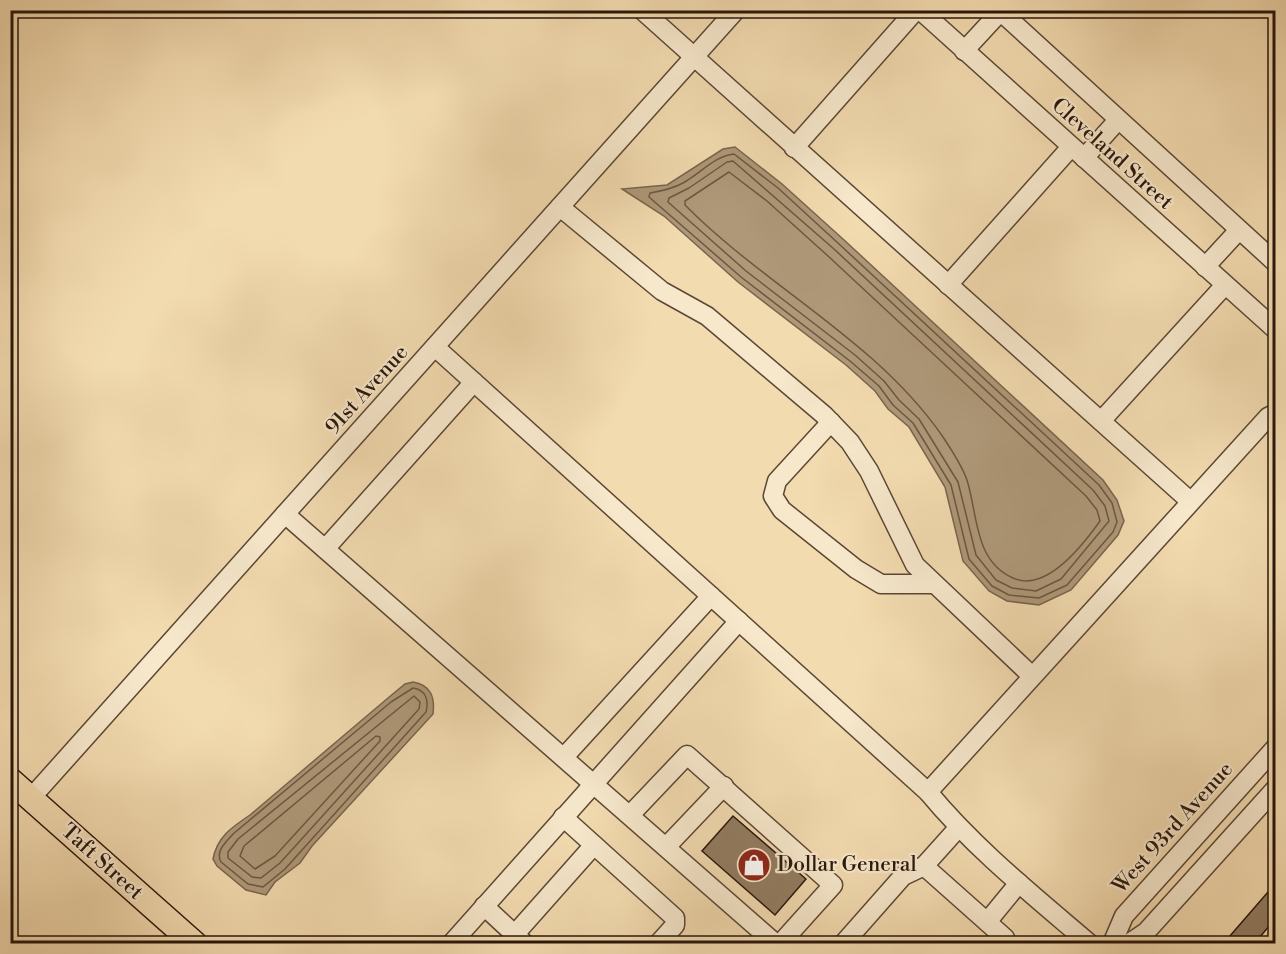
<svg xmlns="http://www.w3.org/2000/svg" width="1286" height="954" font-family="'Libre Bodoni',serif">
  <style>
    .water { fill: #ae9878; stroke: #79644d; stroke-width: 1.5 }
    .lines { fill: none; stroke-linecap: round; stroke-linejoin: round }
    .shore { stroke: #6c5742; stroke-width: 1.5 }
    .building { fill: #927c61; stroke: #29160c; stroke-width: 1.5 }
    .minor-casing { stroke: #5c4735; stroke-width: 21 }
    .major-casing { stroke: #29160c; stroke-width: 27 }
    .minor { stroke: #f7e8cc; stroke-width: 18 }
    .major { stroke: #f3dbb0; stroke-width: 24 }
    .labels { text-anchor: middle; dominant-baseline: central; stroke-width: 4.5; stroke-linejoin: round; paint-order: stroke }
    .street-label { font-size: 21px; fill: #29160c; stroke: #f7e8cc }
    .poi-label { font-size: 21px; fill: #29160c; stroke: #f7e8cc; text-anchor: start }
  </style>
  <rect width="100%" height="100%" fill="#f3dbb0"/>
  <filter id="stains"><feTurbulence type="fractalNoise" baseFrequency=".00333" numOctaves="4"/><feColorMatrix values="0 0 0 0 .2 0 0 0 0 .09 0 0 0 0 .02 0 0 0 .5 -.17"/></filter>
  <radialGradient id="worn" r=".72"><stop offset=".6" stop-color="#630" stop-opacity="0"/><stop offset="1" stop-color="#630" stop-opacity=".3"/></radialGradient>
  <!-- water -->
  <g class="water">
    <path d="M 735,147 L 782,184 L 843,239 L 1103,480 L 1117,500 L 1124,521 L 1118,535 L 1071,590 L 1039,605 L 1007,601 L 989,591 L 963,561 L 945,487 L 909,427 L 888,409 L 875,391 L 846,365 L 738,282 L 664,216 L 622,189 L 667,185 L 723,149 Z"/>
    <path d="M 413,682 C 431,685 435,697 433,714 L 312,846 L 300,863 L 275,882 L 266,895 L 246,890 L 217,866 L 213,859 C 217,837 232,827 250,815 L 388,698 L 405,684 Z"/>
  </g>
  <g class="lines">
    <!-- shore -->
    <g class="shore">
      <path d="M 734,154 L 778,188 L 839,244 L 1099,485 L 1112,503 L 1117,522 L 1113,532 L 1067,585 L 1039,598 L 1009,595 L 992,586 L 969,559 L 951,485 L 913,423 L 893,405 L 879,386 L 850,361 L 741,277 L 649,197 L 650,193 C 662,191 672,189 683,183 C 700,174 714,156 734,154 Z"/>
      <path d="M 733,161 L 834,249 L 1093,490 L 1105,506 L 1109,521 L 1061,579 L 1036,591 L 1012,588 L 996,580 L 976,555 L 958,482 L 919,419 L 899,400 L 884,381 L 855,355 L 746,271 L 668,202 L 669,198 L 689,188 L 727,162 Z"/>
      <path d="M 729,172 L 767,201 L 828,256 L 1086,496 L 1097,510 L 1100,521 C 1083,545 1046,593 1013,578 C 974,561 978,515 967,480 C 962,466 951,449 943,437 C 876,340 766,287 685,205 L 685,201 Z"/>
      <path d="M 413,688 C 426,690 429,700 426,712 L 285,869 L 263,887 L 248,884 L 221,862 C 215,851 226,842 233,834 L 391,702 Z"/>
      <path d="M 414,696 L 420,702 L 419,709 L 280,863 L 261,878 L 252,877 L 228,858 L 228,852 L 238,839 Z"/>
      <path d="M 376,736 L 380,737 L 380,741 L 275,856 L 255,869 L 240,856 L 244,846 Z"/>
    </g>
  </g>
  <!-- building -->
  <g class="building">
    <path d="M 733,816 L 806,879 L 775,915 L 702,851 Z"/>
    <path d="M 1275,884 L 1275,919 L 1254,944 L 1223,944 Z"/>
  </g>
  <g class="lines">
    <!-- minor casing -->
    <g class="minor-casing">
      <g id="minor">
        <path d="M 642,10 L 1190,501"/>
        <path d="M 920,10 L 1276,330"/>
        <path d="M 999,10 L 1276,263"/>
        <path d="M 964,51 L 1000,12"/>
        <path d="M 794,148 L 916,10"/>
        <path d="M 1084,158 L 1118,120"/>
        <path d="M 560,207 L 662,291 L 707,316 L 824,415 L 850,442 L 869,471 L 915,565 L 1032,676"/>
        <path d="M 1205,267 L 1239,230"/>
        <path d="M 948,285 L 1071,147"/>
        <path d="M 435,347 L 928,792 C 975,849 1034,896 1090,944"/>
        <path d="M 1101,421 L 1225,285"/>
        <path d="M 831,422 L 777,481 L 773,496 L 782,510 L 856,569 L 881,584 L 932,584"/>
        <path d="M 285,514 L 776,944"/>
        <path d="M 325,549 L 474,382"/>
        <path d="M 564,757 L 711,596"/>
        <path d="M 928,792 L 1268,417 L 1276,413"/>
        <path d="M 31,798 L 736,10"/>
        <path d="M 630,815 L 687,755 L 833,885 L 780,944"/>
        <path d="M 563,817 L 675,918 L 675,925 L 658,944"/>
        <path d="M 666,847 L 724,786"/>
        <path d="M 924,866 L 959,827"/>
        <path d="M 484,906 L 525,944"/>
        <path d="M 987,922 L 1019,883"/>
        <path d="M 515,934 L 594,845"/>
        <path d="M 451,944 L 739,621"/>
        <path d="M 843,944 L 903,876 L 924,866 L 1005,938 L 1007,944"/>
        <path d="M 1112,944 L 1124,916 L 1276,747"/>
        <path d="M 1128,944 L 1146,932 L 1276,788"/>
      </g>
    </g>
    <!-- major casing -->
    <g class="major-casing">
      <path id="major" d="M 10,780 L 195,944"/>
    </g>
    <!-- minor -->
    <use href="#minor" class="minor"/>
    <!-- major -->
    <use href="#major" class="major"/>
  </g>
  <!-- icons -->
  <defs>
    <g id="shop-disc" transform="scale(1.725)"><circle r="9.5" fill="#8f2418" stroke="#f7e8cc"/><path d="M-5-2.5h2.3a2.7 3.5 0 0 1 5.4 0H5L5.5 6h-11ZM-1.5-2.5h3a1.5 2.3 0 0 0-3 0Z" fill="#fff"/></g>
  </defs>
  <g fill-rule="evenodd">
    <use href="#shop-disc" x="754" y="865"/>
  </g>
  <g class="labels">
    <!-- street labels -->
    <g class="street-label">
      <text transform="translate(1112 154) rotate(42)">Cleveland Street</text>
      <text transform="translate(367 390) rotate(-48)">91st Avenue</text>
      <text transform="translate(1173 828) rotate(-48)">West 93rd Avenue</text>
      <text transform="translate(102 862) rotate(42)">Taft Street</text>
    </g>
    <!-- poi labels -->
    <g class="poi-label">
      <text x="777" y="865">Dollar General</text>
    </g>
  </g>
  <!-- margin -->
  <rect width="1286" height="954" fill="none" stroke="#f3dbb0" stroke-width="36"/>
  <rect x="12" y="12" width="1262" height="930" fill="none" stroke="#29160c" stroke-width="3"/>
  <rect x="18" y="18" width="1250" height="918" fill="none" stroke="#29160c" stroke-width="1.5"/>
  <rect width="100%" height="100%" filter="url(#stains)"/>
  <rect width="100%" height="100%" fill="url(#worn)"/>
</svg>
